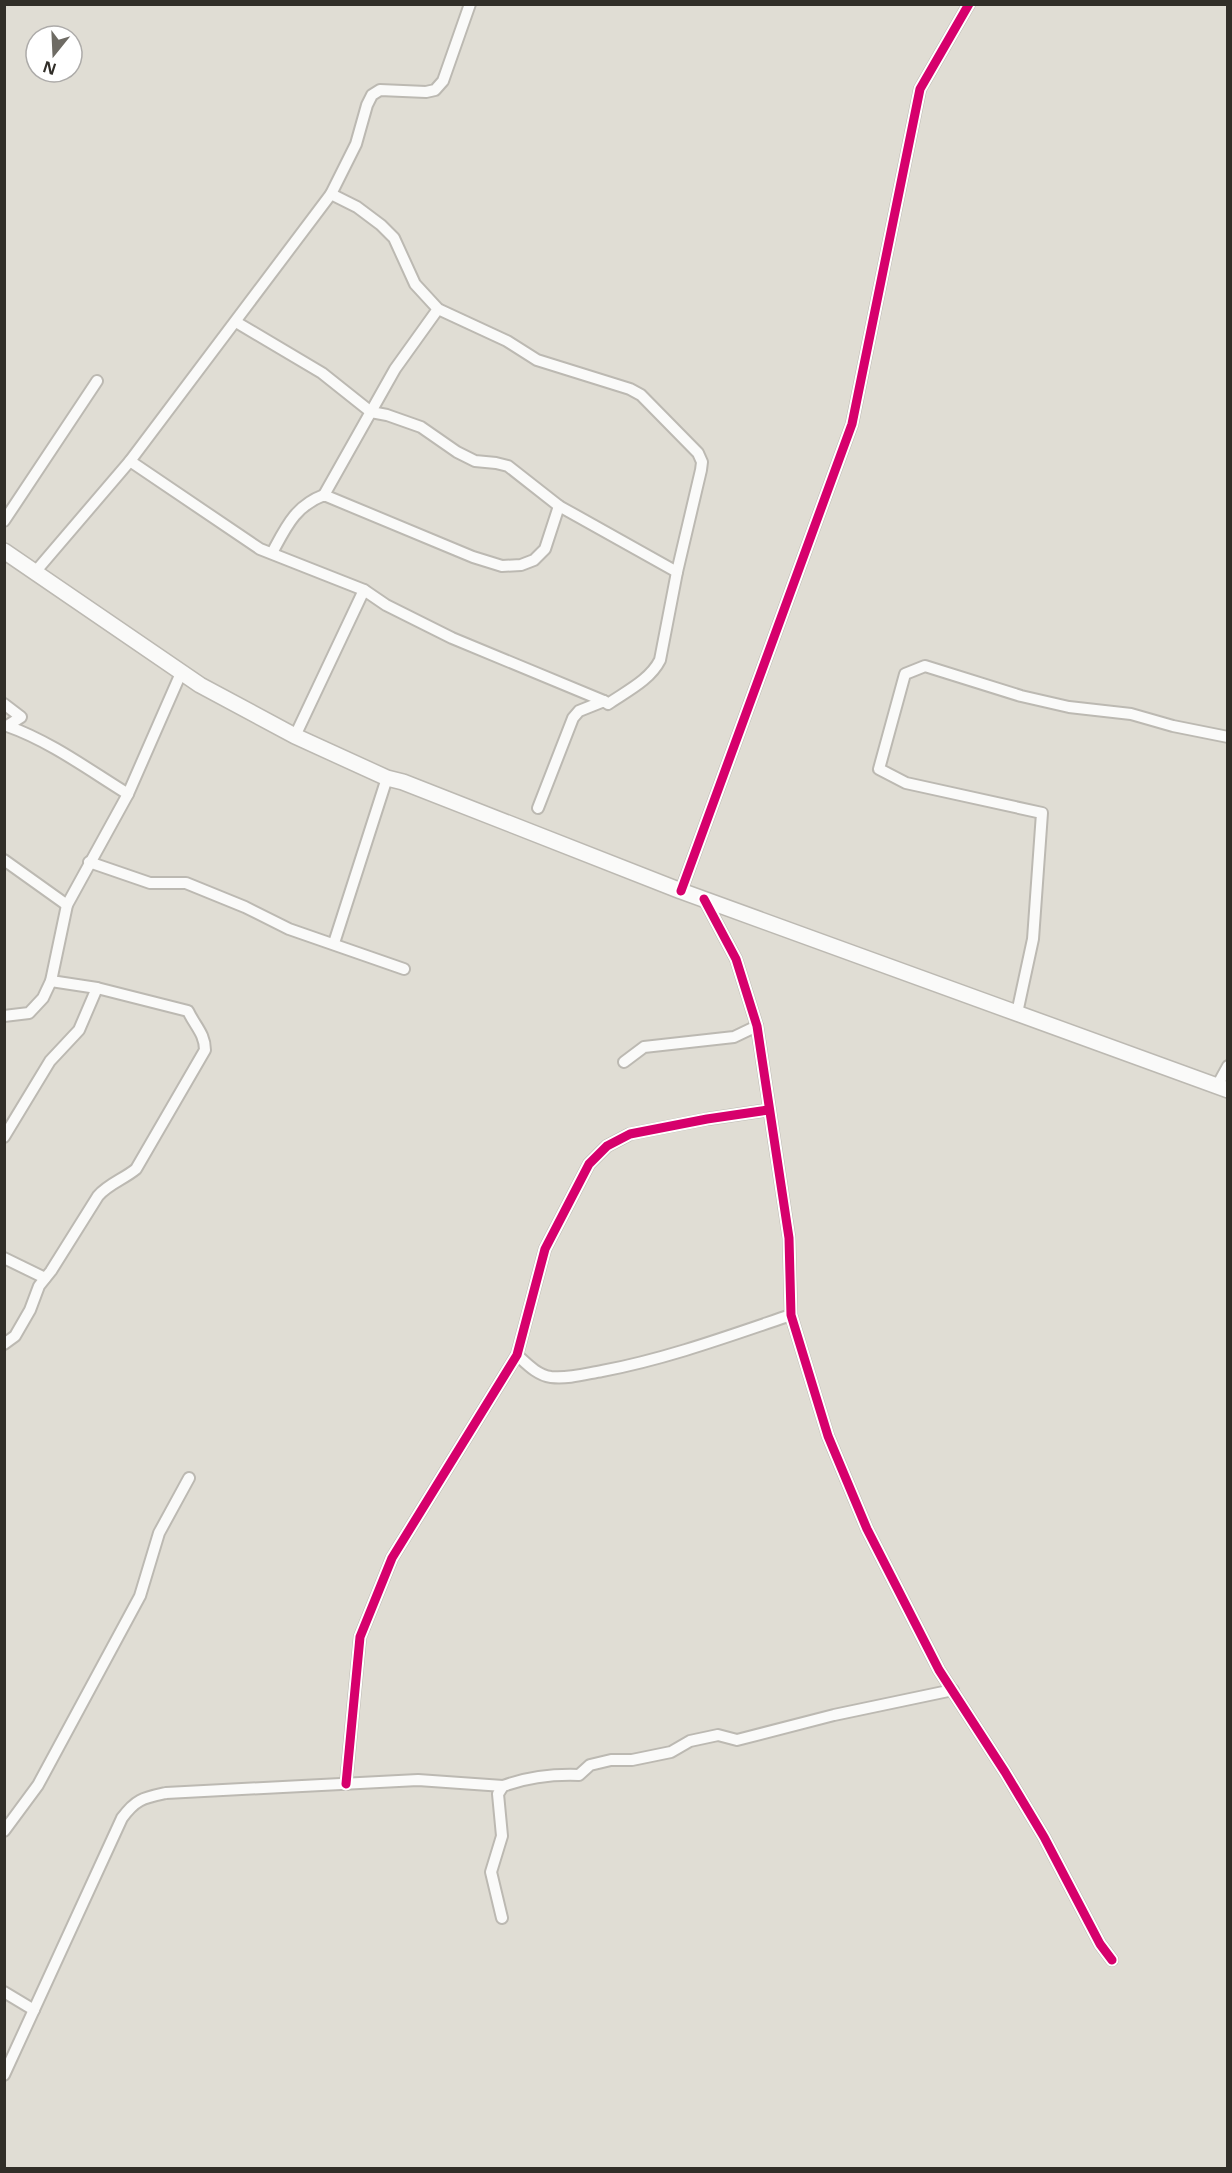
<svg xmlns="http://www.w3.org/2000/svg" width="1232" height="2173" font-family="'Noto Sans',sans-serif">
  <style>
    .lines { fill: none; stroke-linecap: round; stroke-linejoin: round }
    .street-casing { stroke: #bcb9b2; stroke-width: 14 }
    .secondary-casing { stroke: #bcb9b2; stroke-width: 18 }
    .street { stroke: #fafaf9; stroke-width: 10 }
    .secondary { stroke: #fafaf9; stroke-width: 15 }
    .cycleway-casing { stroke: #fff; stroke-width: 13 }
    .cycleway { stroke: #d6006c; stroke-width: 9 }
  </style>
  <rect width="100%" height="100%" fill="#e0ddd4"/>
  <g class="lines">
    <!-- street casing -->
    <g class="street-casing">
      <g id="street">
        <path d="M 331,194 L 357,207 L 381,225 L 394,238 L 415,284 L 438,309 L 507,341 L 537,360 L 630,389 L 641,395 L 698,453 L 702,462 L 701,470 L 677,572 L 660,660 C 650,680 627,691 608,704 L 604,701 L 579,711 L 573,718 L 538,808"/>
        <path d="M 236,322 L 322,373 L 371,412 L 387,415 L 421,427 L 457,452 L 475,461 L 496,463 L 508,466 L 559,506 L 677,572"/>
        <path d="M 130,461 L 260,549 L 364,590 L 386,605 L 452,638 L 604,701"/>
        <path d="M 324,495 L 395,369 L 438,309"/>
        <path d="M 4,521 L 97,381"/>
        <path d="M 272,553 C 286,527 295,506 324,495 L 473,557 L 502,566 L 521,565 L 534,560 L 545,549 L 559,506"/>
        <path d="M 36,571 L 130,461 L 331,194 L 356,144 L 367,105 L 372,95 L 380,90 L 426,92 L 435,90 L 443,81 L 470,4"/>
        <path d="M 4,704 L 21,717 L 7,726 C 50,741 89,770 128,794"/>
        <path d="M 295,736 L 364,590"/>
        <path d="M 4,860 L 67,905"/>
        <path d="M 89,862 L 150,883 L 186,883 L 245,907 L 289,929 L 404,969"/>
        <path d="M 681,891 L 852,424 L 920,89 L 969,4"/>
        <path d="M 704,899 L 736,959 L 757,1026 L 789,1238 L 791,1315 L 828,1436 L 867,1529 L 939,1670 L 1005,1772 L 1044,1837 L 1100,1944 L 1112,1960"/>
        <path d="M 334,943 L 387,778"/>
        <path d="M 1017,1013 L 1033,939 L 1042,813 L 906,783 L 879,769 L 905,674 L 925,666 L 1021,696 L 1069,707 L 1131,714 L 1173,726 L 1228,737"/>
        <path d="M 4,1016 L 29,1013 L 43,998 L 51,981 L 67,905 L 128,794 L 181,673"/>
        <path d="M 624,1062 L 644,1047 L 734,1037 L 757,1026"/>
        <path d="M 1217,1086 L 1228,1066"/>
        <path d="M 4,1137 L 50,1061 L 79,1030 L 97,988"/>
        <path d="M 4,1258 L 45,1278"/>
        <path d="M 4,1344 L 15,1336 L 30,1310 L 39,1286 L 51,1271 L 98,1196 C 108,1184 124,1179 136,1169 L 205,1050 C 205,1034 195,1026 188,1011 L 97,988 L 51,981"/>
        <path d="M 517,1355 C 527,1364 537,1375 551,1377 C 568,1379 585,1374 602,1371 C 666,1359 729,1336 791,1315"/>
        <path d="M 346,1784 L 360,1637 L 392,1558 L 517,1355 L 545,1249 L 589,1164 L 607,1146 L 630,1134 L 707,1119 L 768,1110"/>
        <path d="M 4,1831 L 38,1785 L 140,1596 L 159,1533 L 189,1478"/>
        <path d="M 502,1918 L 491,1872 L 502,1836 L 498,1794 L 503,1786 C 528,1777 552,1774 579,1775 L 590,1765 L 611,1760 L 632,1760 L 671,1752 L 690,1741 L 718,1735 L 737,1740 L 834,1715 L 953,1690"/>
        <path d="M 4,1992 L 34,2010"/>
        <path d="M 4,2075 L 122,1818 C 136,1799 143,1798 166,1793 L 418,1780 L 503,1786"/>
      </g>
    </g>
    <!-- secondary casing -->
    <g class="secondary-casing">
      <path id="secondary" d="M 4,551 L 200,685 L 295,736 L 387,778 L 403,782 L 681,891 L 1228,1090"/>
    </g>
    <!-- street -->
    <use href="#street" class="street"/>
    <!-- secondary -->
    <use href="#secondary" class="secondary"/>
    <!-- cycleway casing -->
    <g class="cycleway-casing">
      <g id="cycleway">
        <path d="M 681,891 L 852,424 L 920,89 L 969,4"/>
        <path d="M 704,899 L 736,959 L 757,1026 L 789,1238 L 791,1315 L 828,1436 L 867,1529 L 939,1670 L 1005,1772 L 1044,1837 L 1100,1944 L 1112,1960"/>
        <path d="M 346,1784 L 360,1637 L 392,1558 L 517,1355 L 545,1249 L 589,1164 L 607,1146 L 630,1134 L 707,1119 L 768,1110"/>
      </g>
    </g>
    <!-- cycleway -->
    <use href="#cycleway" class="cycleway"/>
  </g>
  <!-- border -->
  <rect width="1232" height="2173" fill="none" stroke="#312e28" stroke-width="12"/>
  <!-- north arrow -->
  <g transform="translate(54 54) rotate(198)"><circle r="28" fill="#ffffff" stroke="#adaba9" stroke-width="1.5"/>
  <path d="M0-4.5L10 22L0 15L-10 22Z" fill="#6e6b64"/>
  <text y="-9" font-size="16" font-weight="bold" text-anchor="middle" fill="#312e28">N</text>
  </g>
</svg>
